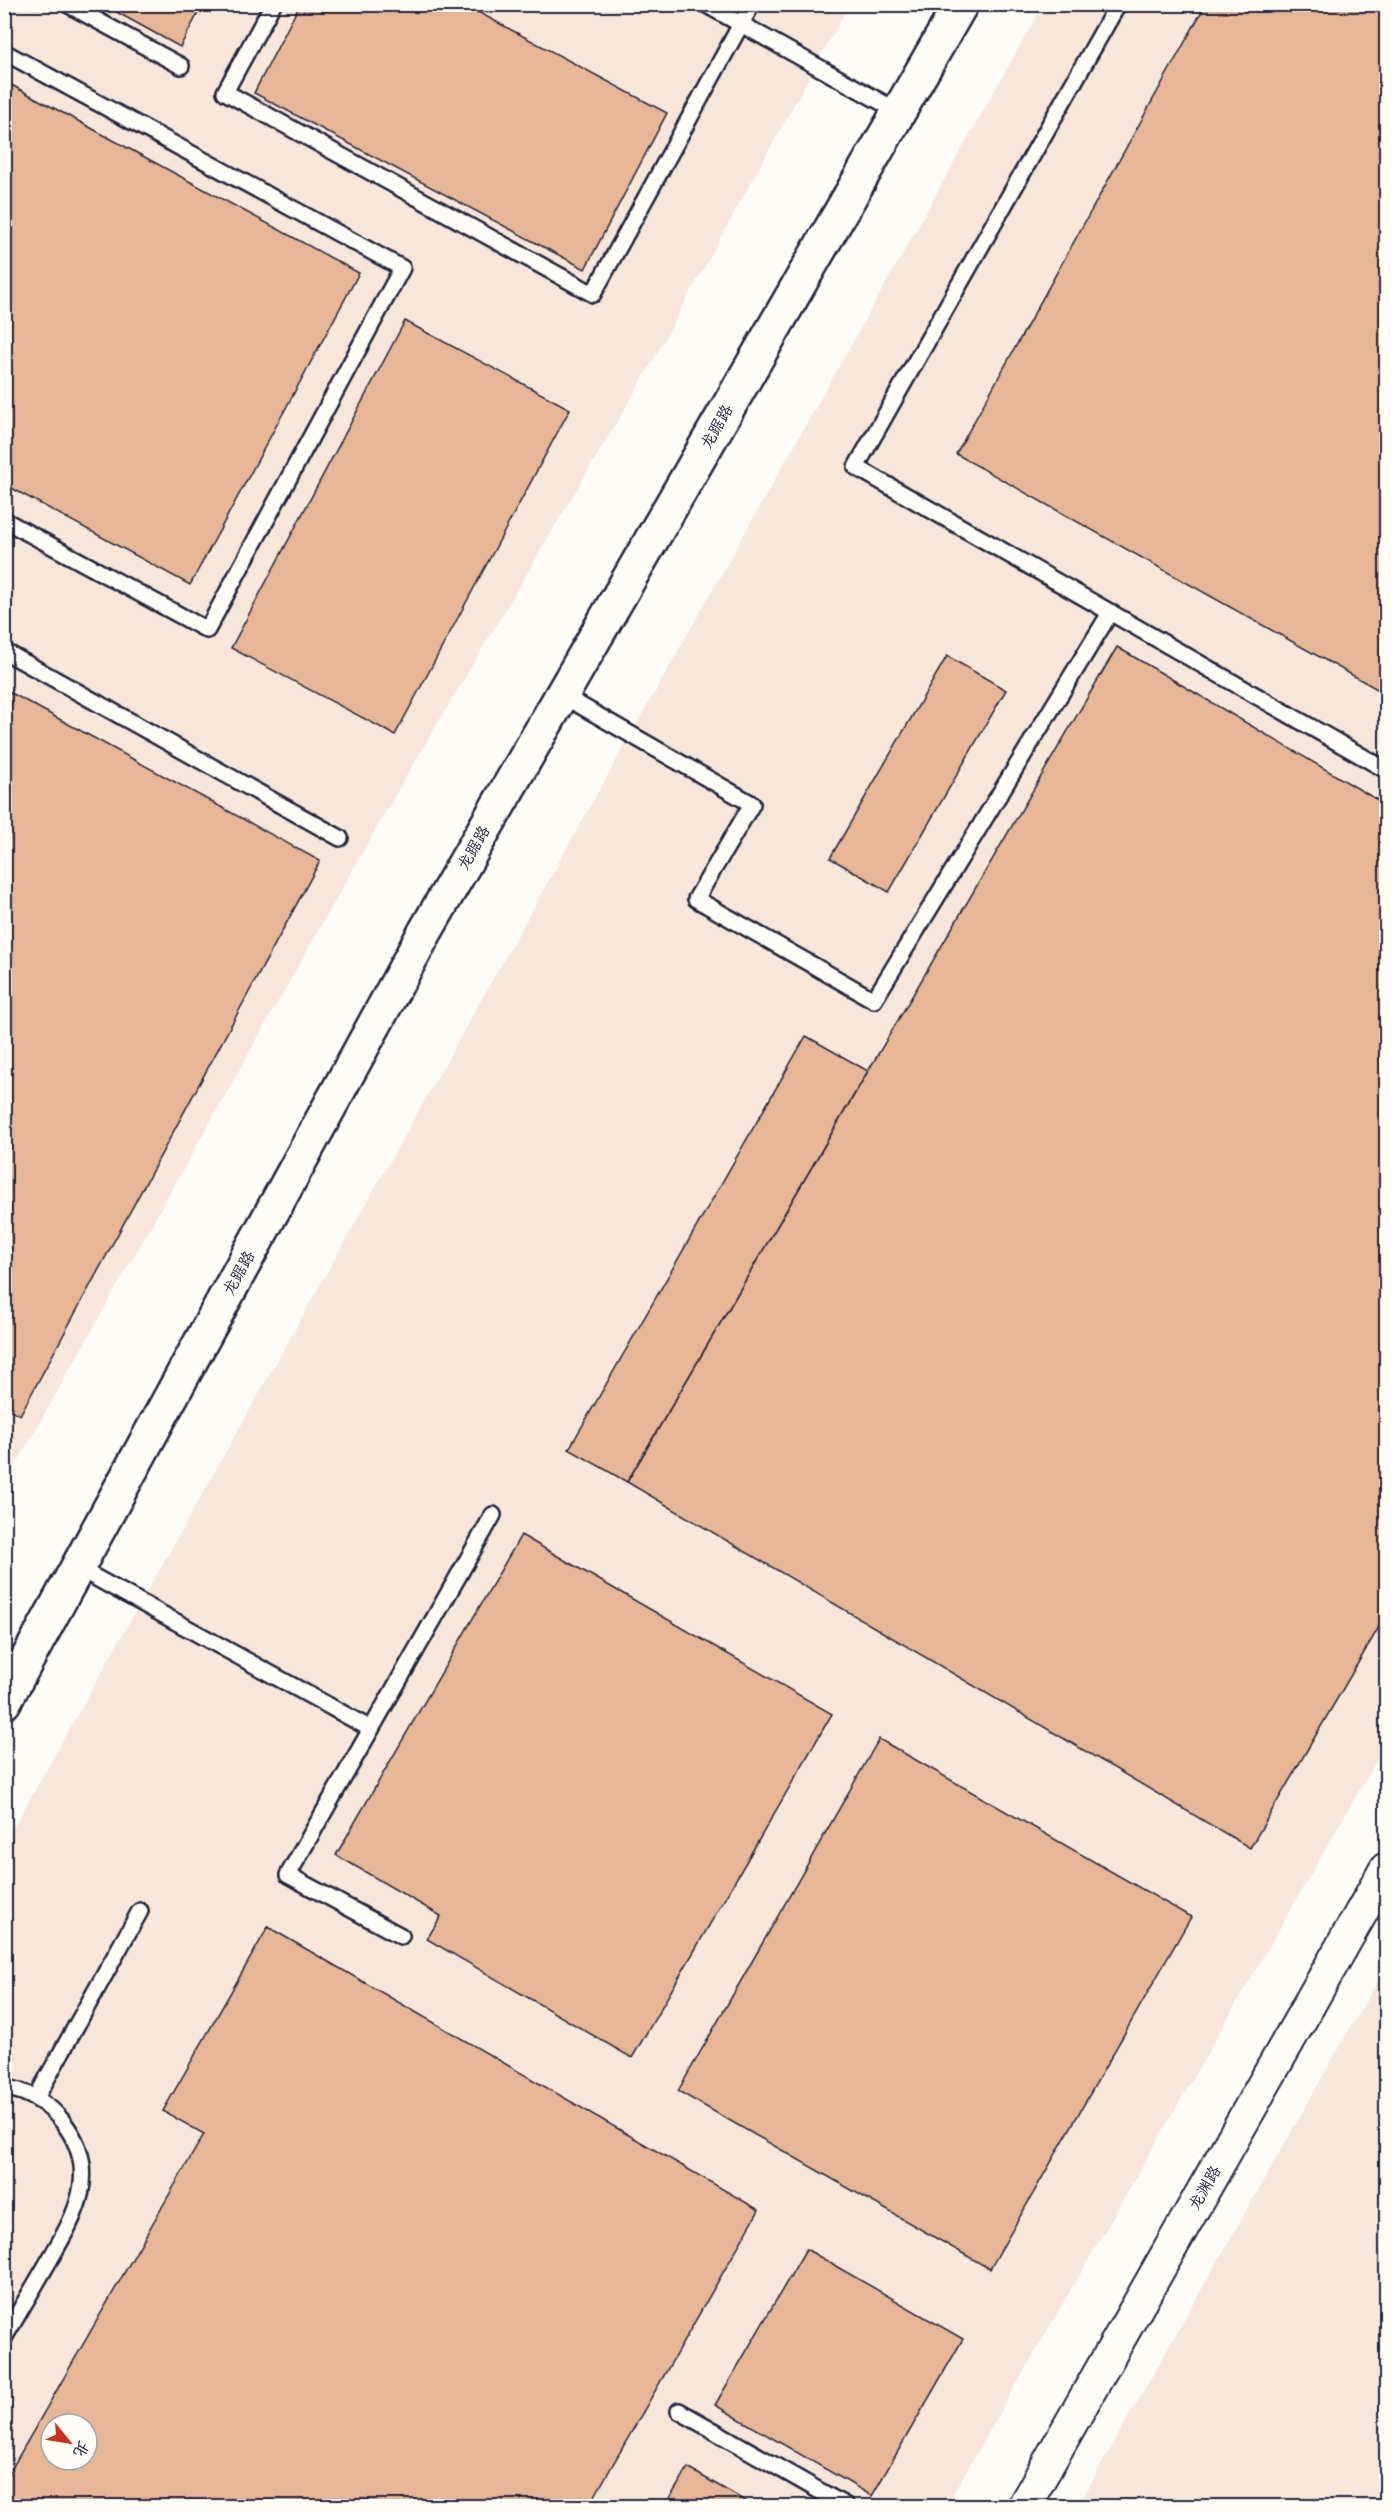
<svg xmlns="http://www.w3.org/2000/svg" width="1391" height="2511" font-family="'Architects Daughter','LXGW WenKai TC',sans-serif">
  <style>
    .built { fill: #f6e7da; fill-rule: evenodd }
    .building { fill: #e6b697; stroke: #22223b; stroke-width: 1.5; fill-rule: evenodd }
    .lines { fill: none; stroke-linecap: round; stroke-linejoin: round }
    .lane-casing { stroke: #22223b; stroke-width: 20 }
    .street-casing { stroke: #22223b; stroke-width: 36 }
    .secondary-casing { stroke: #22223b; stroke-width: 38 }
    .lane { stroke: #fdfcf7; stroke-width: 15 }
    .street { stroke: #fdfcf7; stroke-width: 32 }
    .secondary { stroke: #fdfcf7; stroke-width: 33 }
    .labels { text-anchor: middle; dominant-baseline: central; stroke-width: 4.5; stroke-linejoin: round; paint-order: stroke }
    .street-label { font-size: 16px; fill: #22223b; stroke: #fdfcf7 }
  </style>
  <rect width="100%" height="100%" fill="#fdfcf7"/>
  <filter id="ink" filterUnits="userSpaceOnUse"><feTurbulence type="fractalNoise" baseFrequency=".0167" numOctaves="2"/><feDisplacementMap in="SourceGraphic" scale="12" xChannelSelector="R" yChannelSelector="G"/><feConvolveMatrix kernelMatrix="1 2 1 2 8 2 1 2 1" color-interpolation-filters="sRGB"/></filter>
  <g filter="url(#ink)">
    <!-- built -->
    <g class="built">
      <path d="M 5,5 L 849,5 L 646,373 L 394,797 L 5,1484 Z"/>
      <path d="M 1043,5 L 1386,5 L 1386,1744 L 946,2506 L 5,2506 L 5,1843 ZM 51,2424 L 87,2424 L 87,2460 L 51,2460 Z"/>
      <path d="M 1386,1967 L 1386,2506 L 1078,2506 L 1367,1999 Z"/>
    </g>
    <!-- building -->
    <g class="building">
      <path d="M 102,4 L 203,4 L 180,47 Z"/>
      <path d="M 300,4 L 463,4 L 667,113 L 585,269 L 254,93 Z"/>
      <path d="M 1206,4 L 1386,4 L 1386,694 L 956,454 Z"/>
      <path d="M 4,81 L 359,273 L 190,585 L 4,484 Z"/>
      <path d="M 405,321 L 570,409 L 395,735 L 231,648 Z"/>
      <path d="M 1117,647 L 1386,805 L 1386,1615 L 1250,1848 L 627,1482 Z"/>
      <path d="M 947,656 L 1006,690 L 889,892 L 830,858 Z"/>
      <path d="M 4,689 L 320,861 L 20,1415 L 4,1406 Z"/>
      <path d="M 806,1036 L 868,1071 L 627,1482 L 569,1449 Z"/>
      <path d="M 521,1535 L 832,1714 L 632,2058 L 427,1939 L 441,1916 L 336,1855 Z"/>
      <path d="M 879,1739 L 1191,1917 L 990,2269 L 678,2091 Z"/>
      <path d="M 268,1927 L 759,2210 L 589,2506 L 4,2506 L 4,2482 L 204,2134 L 163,2111 ZM 51,2424 L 87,2424 L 87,2460 L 51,2460 Z"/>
      <path d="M 806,2249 L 963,2339 L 872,2496 L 715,2405 Z"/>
      <path d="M 688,2468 L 754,2506 L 665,2506 Z"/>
    </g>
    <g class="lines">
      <!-- lane casing -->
      <g class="lane-casing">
        <g id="lane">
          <path d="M 67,4 L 181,66"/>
          <path d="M 273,4 L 225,92 L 593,294 L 752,4"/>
          <path d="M 705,4 L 899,112"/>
          <path d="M 1118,4 L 856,467 L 1386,770"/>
          <path d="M 4,52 L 402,268 L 207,630 L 4,520"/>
          <path d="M 4,651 L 340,838"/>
          <path d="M 562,695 L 752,804 L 696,899 L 874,1000 L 1110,613"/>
          <path d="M 78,1568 L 371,1729"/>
          <path d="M 401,1936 L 288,1875 L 493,1515"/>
          <path d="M 4,2088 C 27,2090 49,2104 63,2122 C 103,2173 74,2218 46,2266 C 32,2290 18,2314 4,2338"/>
          <path d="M 36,2098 L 140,1911"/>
          <path d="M 679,2411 L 846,2506"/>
        </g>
      </g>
      <!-- street casing -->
      <g class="street-casing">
        <path id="street" d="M 1024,2506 L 1386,1869"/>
      </g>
      <!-- secondary casing -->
      <g class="secondary-casing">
        <path id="secondary" d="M 4,1702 L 425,932 L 961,4"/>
      </g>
      <!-- lane -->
      <use href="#lane" class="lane"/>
      <!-- street -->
      <use href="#street" class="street"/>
      <!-- secondary -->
      <use href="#secondary" class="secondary"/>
    </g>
  </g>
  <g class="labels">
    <!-- street labels -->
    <g class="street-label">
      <text transform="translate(717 427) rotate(-60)">龙踞路</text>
      <text transform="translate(474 848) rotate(-60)">龙踞路</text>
      <text transform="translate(239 1273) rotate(-61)">龙踞路</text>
      <text transform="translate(1205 2188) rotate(-60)">龙渊路</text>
    </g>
  </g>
  <!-- margin -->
  <rect width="1391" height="2511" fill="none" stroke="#fdfcf7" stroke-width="24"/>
  <rect x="12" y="12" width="1367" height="2487" fill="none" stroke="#22223b" stroke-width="2" filter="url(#ink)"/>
  <!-- north arrow -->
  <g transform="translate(69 2442) rotate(120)"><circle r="28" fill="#fdfcf7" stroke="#a5a5ac" stroke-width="1.5"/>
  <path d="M0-4.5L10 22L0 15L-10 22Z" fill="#c8321e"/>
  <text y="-9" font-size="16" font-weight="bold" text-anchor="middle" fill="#22223b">北</text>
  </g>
</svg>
